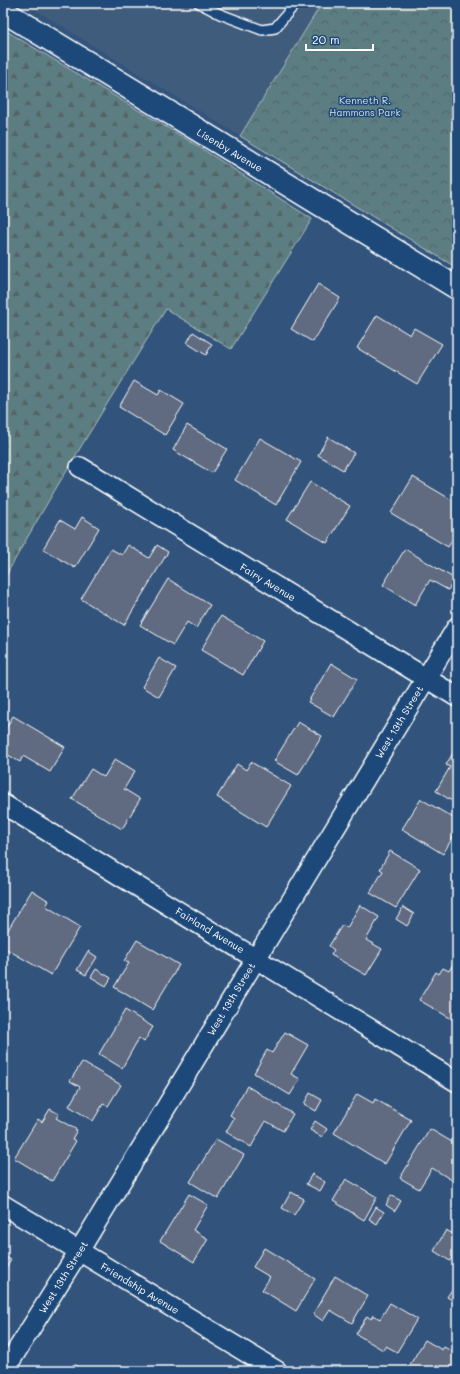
<svg xmlns="http://www.w3.org/2000/svg" width="460" height="1374" font-family="Mali,sans-serif">
  <style>
    .built { fill: #405b7d }
    .forest { fill: url(#forest-firs); stroke: #aebec0 }
    .park { fill: url(#park-crowns); stroke: #aebec0 }
    .building { fill: #606b80; stroke: #fff }
    .lines { fill: none; stroke-linecap: round; stroke-linejoin: round }
    .service-casing { stroke: #fff; stroke-width: 12 }
    .minor-casing { stroke: #fff; stroke-width: 22 }
    .secondary-casing { stroke: #fff; stroke-width: 25 }
    .service { stroke: #1f4a7a; stroke-width: 9 }
    .minor { stroke: #1f4a7a; stroke-width: 19 }
    .secondary { stroke: #1f4a7a; stroke-width: 22 }
    .labels { text-anchor: middle; dominant-baseline: central; stroke-width: 3; stroke-linejoin: round; paint-order: stroke }
    .park-label { font-size: 10px; fill: #d6dee0; stroke: #1f4a7a }
    .street-label { font-size: 10px; fill: #fff; stroke: #1f4a7a }
  </style>
  <defs>
    <pattern id="forest-firs" width="22" height="20" patternUnits="userSpaceOnUse"><rect width="22" height="20" fill="#5c7d81"/><path d="M5 1l3.5 6h-7zM16 11l3.5 6h-7z" fill="#546466"/></pattern>
    <pattern id="park-crowns" width="20" height="18" patternUnits="userSpaceOnUse"><rect width="20" height="18" fill="#5c7d81"/><path d="M2 6a3 3 0 1 1 6 0M12 15a3 3 0 1 1 6 0" fill="none" stroke="#546466"/></pattern>
  </defs>
  <rect width="100%" height="100%" fill="#32547c"/>
  <filter id="ink" filterUnits="userSpaceOnUse"><feTurbulence type="fractalNoise" baseFrequency=".025" numOctaves="2"/><feDisplacementMap in="SourceGraphic" scale="8" xChannelSelector="R" yChannelSelector="G"/><feConvolveMatrix kernelMatrix="1 2 1 2 8 2 1 2 1" color-interpolation-filters="sRGB"/></filter>
  <g filter="url(#ink)">
    <!-- built -->
    <path class="built" d="M 24,3 L 322,3 L 240,136 Z"/>
    <!-- forest -->
    <path class="forest" d="M 3,29 L 188,140 L 312,219 L 231,349 L 166,309 C 110,399 54,488 3,581 Z"/>
    <!-- park -->
    <path class="park" d="M 322,3 L 457,3 L 457,268 L 240,136 Z"/>
    <!-- building -->
    <g class="building">
      <path d="M 318,284 L 340,298 L 313,342 L 291,329 Z"/>
      <path d="M 377,315 L 410,335 L 414,328 L 442,344 L 417,384 L 357,348 Z"/>
      <path d="M 193,332 L 212,344 L 206,355 L 187,343 Z"/>
      <path d="M 134,381 L 158,395 L 161,390 L 184,404 L 165,435 L 119,407 Z"/>
      <path d="M 187,425 L 227,449 L 212,473 L 173,450 Z"/>
      <path d="M 328,437 L 354,453 L 343,470 L 318,455 Z"/>
      <path d="M 260,438 L 301,462 L 276,505 L 235,480 Z"/>
      <path d="M 457,448 L 457,463 L 450,459 Z"/>
      <path d="M 413,477 L 457,503 L 457,531 L 448,547 L 391,513 Z"/>
      <path d="M 310,482 L 350,506 L 327,543 L 287,519 Z"/>
      <path d="M 82,517 L 99,528 L 75,568 L 43,549 L 60,520 L 75,529 Z"/>
      <path d="M 128,545 L 149,558 L 157,545 L 168,552 L 124,625 L 81,599 L 111,549 L 122,555 Z"/>
      <path d="M 405,549 L 455,579 L 448,590 L 430,580 L 415,605 L 383,585 Z"/>
      <path d="M 168,579 L 210,605 L 196,628 L 187,622 L 173,645 L 140,625 Z"/>
      <path d="M 221,616 L 263,641 L 243,675 L 201,650 Z"/>
      <path d="M 159,658 L 176,668 L 159,697 L 142,687 Z"/>
      <path d="M 331,663 L 357,679 L 334,717 L 308,702 Z"/>
      <path d="M 13,716 L 65,747 L 50,772 L 23,756 L 20,762 L 3,752 L 3,733 Z"/>
      <path d="M 298,722 L 322,736 L 298,775 L 274,761 Z"/>
      <path d="M 457,746 L 457,800 L 455,803 L 436,791 L 450,767 L 446,765 Z"/>
      <path d="M 115,759 L 135,771 L 124,789 L 140,799 L 122,829 L 72,799 L 91,769 L 104,777 Z"/>
      <path d="M 251,762 L 291,786 L 266,827 L 217,797 L 237,764 L 246,770 Z"/>
      <path d="M 421,799 L 457,820 L 457,830 L 443,854 L 402,829 Z"/>
      <path d="M 390,851 L 420,869 L 396,908 L 370,893 L 383,871 L 380,869 Z"/>
      <path d="M 32,890 L 49,901 L 46,906 L 80,927 L 51,975 L 3,947 L 3,938 Z"/>
      <path d="M 360,905 L 379,917 L 366,940 L 382,949 L 366,975 L 331,955 L 334,950 L 329,946 L 342,925 L 347,928 Z"/>
      <path d="M 403,907 L 414,914 L 407,926 L 396,919 Z"/>
      <path d="M 137,940 L 179,965 L 152,1010 L 114,987 L 129,963 L 124,961 Z"/>
      <path d="M 88,951 L 97,957 L 86,975 L 77,970 Z"/>
      <path d="M 453,964 L 457,967 L 457,1022 L 419,1000 L 436,972 L 439,974 L 443,968 L 449,971 Z"/>
      <path d="M 96,969 L 111,978 L 106,986 L 91,977 Z"/>
      <path d="M 125,1010 L 153,1027 L 144,1042 L 139,1038 L 122,1068 L 99,1054 Z"/>
      <path d="M 285,1032 L 308,1045 L 291,1074 L 300,1079 L 290,1095 L 254,1073 L 267,1050 L 272,1053 Z"/>
      <path d="M 82,1062 L 121,1085 L 108,1106 L 103,1104 L 93,1121 L 69,1106 L 80,1087 L 70,1081 Z"/>
      <path d="M 247,1086 L 293,1114 L 283,1131 L 266,1121 L 251,1147 L 226,1132 L 234,1118 L 230,1115 Z"/>
      <path d="M 310,1093 L 322,1100 L 316,1111 L 304,1104 Z"/>
      <path d="M 357,1094 L 373,1103 L 375,1099 L 411,1120 L 385,1164 L 334,1133 Z"/>
      <path d="M 50,1109 L 59,1114 L 56,1118 L 77,1130 L 72,1139 L 76,1141 L 52,1181 L 14,1158 L 38,1119 L 42,1122 Z"/>
      <path d="M 315,1121 L 327,1129 L 322,1137 L 310,1130 Z"/>
      <path d="M 430,1129 L 457,1145 L 457,1178 L 455,1182 L 432,1168 L 419,1189 L 400,1178 Z"/>
      <path d="M 216,1139 L 244,1155 L 218,1199 L 190,1182 Z"/>
      <path d="M 312,1174 L 325,1182 L 320,1191 L 306,1184 Z"/>
      <path d="M 346,1179 L 377,1197 L 364,1220 L 333,1201 Z"/>
      <path d="M 291,1192 L 304,1199 L 294,1215 L 282,1208 Z"/>
      <path d="M 189,1194 L 208,1205 L 193,1230 L 208,1239 L 194,1262 L 160,1241 Z"/>
      <path d="M 391,1195 L 401,1201 L 395,1211 L 386,1205 Z"/>
      <path d="M 376,1207 L 384,1212 L 377,1224 L 369,1219 Z"/>
      <path d="M 446,1230 L 457,1236 L 457,1248 L 450,1261 L 434,1251 Z"/>
      <path d="M 264,1248 L 315,1279 L 296,1311 L 262,1290 L 270,1277 L 253,1267 Z"/>
      <path d="M 3,1256 L 11,1260 L 3,1273 Z"/>
      <path d="M 335,1276 L 368,1296 L 352,1323 L 330,1310 L 323,1321 L 313,1314 Z"/>
      <path d="M 455,1285 L 457,1287 L 457,1303 L 447,1297 Z"/>
      <path d="M 390,1303 L 417,1319 L 397,1352 L 386,1346 L 383,1350 L 356,1334 L 367,1316 L 371,1319 L 373,1315 L 380,1319 Z"/>
      <path d="M 425,1340 L 442,1350 L 444,1347 L 457,1354 L 457,1371 L 406,1371 Z"/>
      <path d="M 74,1364 L 85,1371 L 70,1371 Z"/>
    </g>
    <g class="lines">
      <!-- service casing -->
      <g class="service-casing">
        <path id="service" d="M 199,3 L 220,14 L 262,30 L 275,28 L 296,3"/>
      </g>
      <!-- minor casing -->
      <g class="minor-casing">
        <g id="minor">
          <path d="M 80,467 L 457,697"/>
          <path d="M 3,804 L 457,1082"/>
          <path d="M 3,1205 L 277,1371"/>
          <path d="M 4,1371 L 79,1251 L 457,627"/>
        </g>
      </g>
      <!-- secondary casing -->
      <g class="secondary-casing">
        <path id="secondary" d="M 3,11 L 457,288"/>
      </g>
      <!-- service -->
      <use href="#service" class="service"/>
      <!-- minor -->
      <use href="#minor" class="minor"/>
      <!-- secondary -->
      <use href="#secondary" class="secondary"/>
    </g>
  </g>
  <g class="labels">
    <!-- park labels -->
    <g class="park-label">
      <text x="365" y="100">Kenneth R.<tspan x="365" dy="12">Hammons Park</tspan></text>
    </g>
    <!-- street labels -->
    <g class="street-label">
      <text transform="translate(230 150) rotate(31)">Lisenby Avenue</text>
      <text transform="translate(268 582) rotate(31)">Fairy Avenue</text>
      <text transform="translate(399 722) rotate(-59)">West 13th Street</text>
      <text transform="translate(210 930) rotate(31)">Fairland Avenue</text>
      <text transform="translate(231 999) rotate(-59)">West 13th Street</text>
      <text transform="translate(63 1277) rotate(-58)">West 13th Street</text>
      <text transform="translate(140 1288) rotate(31)">Friendship Avenue</text>
    </g>
  </g>
  <!-- margin -->
  <rect width="460" height="1374" fill="none" stroke="#1f4a7a" stroke-width="16"/>
  <rect x="8" y="8" width="444" height="1358" fill="none" stroke="#fff" stroke-width="1.5" filter="url(#ink)"/>
  <!-- scale -->
  <path d="M306 44v6h67v-6" fill="none" stroke="#ffffff" stroke-width="2"/>
  <text x="312" y="44" font-size="12" fill="#ffffff" stroke="#1f4a7a" stroke-width="3" paint-order="stroke">20 m</text>
</svg>
